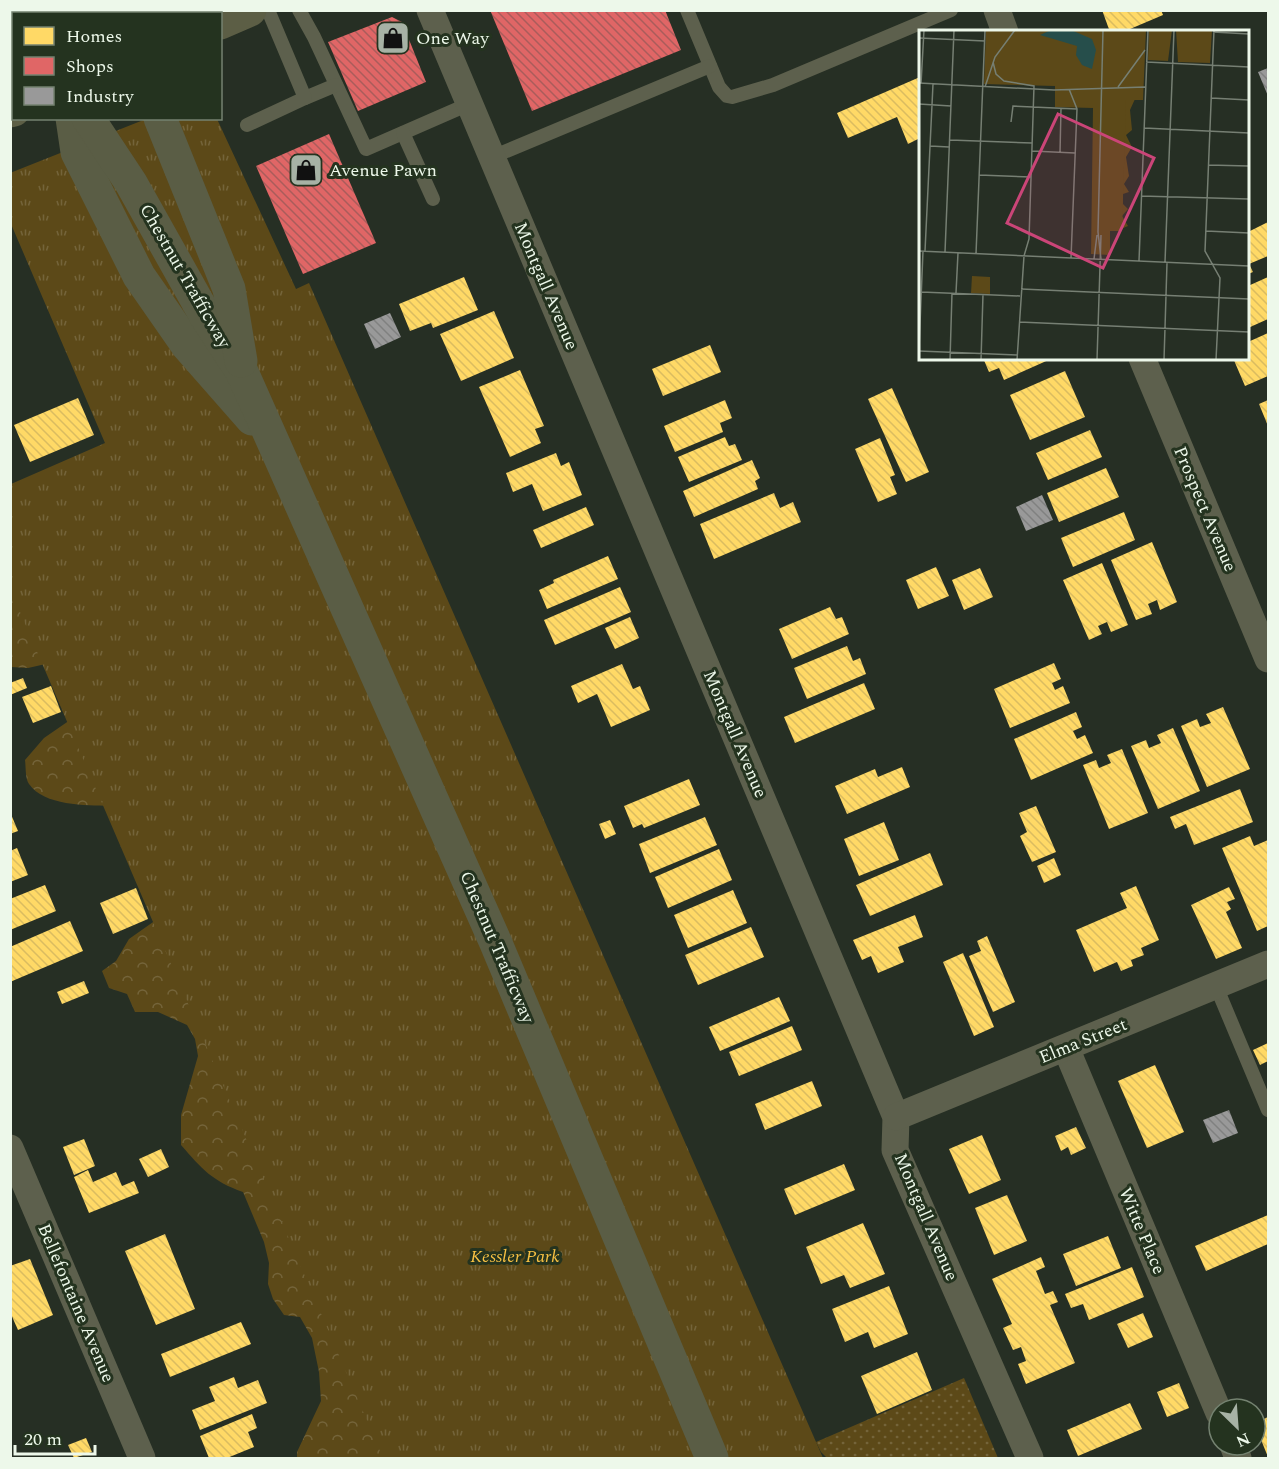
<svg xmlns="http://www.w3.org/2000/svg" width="1279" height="1469" font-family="Spectral,serif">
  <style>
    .grass { fill: url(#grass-dots) }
    .forest { fill: url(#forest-crowns) }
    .park { fill: url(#park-tufts) }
    .homes { fill: url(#homes-back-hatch) }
    .shops { fill: url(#shops-back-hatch) }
    .industry { fill: url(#industry-back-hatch) }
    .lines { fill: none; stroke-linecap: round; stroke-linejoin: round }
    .lane { stroke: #5d604d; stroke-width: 14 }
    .street { stroke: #5d604d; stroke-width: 27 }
    .secondary { stroke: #5a5d45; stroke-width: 33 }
    .primary { stroke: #5c5e45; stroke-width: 33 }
    .labels { text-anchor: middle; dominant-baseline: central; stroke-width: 6; stroke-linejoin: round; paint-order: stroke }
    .poi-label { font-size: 18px; fill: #edf8ea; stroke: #24331f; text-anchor: start }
    .street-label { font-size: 18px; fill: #edf8ea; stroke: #24331f }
    .park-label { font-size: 18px; font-style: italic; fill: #f8c143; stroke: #24331f }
    .inset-road { fill: none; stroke: #767f73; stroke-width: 1.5 }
    .view { fill: #cb4578; fill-opacity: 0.15; stroke: #cb4578; stroke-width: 3 }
    .inset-edge { fill: none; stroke: #edf8ea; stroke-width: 3 }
  </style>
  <defs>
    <pattern id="grass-dots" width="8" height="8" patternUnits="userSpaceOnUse" patternTransform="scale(1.5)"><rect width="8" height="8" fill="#5c4918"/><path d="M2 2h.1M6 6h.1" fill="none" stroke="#74643a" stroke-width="1.8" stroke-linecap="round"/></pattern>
    <pattern id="forest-crowns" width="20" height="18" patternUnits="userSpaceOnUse" patternTransform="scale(1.5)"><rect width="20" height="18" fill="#5c4918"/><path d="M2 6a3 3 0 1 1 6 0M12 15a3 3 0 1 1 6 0" fill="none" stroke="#74643a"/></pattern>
    <pattern id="park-tufts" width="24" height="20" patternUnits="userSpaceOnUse" patternTransform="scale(1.5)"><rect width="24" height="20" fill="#5c4918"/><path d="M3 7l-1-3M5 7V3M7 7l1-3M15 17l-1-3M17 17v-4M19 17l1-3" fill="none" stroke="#74643a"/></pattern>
    <pattern id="homes-back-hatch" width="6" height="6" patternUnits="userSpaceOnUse" patternTransform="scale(1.5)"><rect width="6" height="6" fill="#ffd966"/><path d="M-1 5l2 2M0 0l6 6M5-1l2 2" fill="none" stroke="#dabc60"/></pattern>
    <pattern id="shops-back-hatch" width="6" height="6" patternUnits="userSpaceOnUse" patternTransform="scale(1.5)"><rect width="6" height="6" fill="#e06666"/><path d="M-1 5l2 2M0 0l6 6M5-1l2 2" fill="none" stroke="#aa5c5b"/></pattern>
    <pattern id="industry-back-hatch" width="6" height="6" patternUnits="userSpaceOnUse" patternTransform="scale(1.5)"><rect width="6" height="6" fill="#999"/><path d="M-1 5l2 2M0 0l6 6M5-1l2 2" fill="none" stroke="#808180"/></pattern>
  </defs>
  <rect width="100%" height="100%" fill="#262f24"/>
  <!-- grass -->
  <path class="grass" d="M 964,1378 L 998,1458 L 827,1458 L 821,1452 L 816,1442 Z"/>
  <!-- forest -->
  <path class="forest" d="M 11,519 L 544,1458 L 297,1458 L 297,1452 L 321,1401 L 319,1372 L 312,1338 L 300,1317 L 284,1315 L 273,1299 L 268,1284 L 269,1263 L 264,1242 L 243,1192 C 212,1181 202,1169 181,1145 L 181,1115 L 198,1056 L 195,1039 L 187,1025 L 158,1012 L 135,1012 L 127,994 L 109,988 L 102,971 L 116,961 L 129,939 L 156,920 L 110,806 C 86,805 44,806 29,784 C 25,778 26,767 25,760 L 44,738 L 73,718 L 50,663 L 28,668 L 11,667 Z"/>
  <!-- park -->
  <path class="park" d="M 146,119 L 217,119 L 296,289 L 309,283 L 823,1458 L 383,1458 L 11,591 L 11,484 L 105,443 L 11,224 L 10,173 Z"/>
  <!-- homes -->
  <g class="homes">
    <path d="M 1102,10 L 1161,10 L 1163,15 L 1123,32 L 1110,32 Z"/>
    <path d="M 920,77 L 920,138 L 908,144 L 897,117 L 848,138 L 837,113 Z"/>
    <path d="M 1268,222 L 1268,256 L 1249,264 L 1253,272 L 1248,274 L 1248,232 Z"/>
    <path d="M 464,277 L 478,310 L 433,328 L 431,323 L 410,331 L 399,304 Z"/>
    <path d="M 1268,277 L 1268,319 L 1248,328 L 1248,286 Z"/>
    <path d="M 494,311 L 514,358 L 461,381 L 440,334 Z"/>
    <path d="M 1268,333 L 1268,376 L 1245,386 L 1233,358 L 1248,358 L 1248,342 Z"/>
    <path d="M 710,345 L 721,372 L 663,396 L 652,369 Z"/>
    <path d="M 983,358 L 1053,358 L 1004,380 L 999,368 L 989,372 Z"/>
    <path d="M 520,370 L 544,426 L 535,429 L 541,443 L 510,457 L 479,387 Z"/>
    <path d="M 1065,371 L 1085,417 L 1030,440 L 1010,395 Z"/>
    <path d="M 892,388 L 929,472 L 906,482 L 868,399 Z"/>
    <path d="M 78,398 L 94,435 L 30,462 L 14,425 Z"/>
    <path d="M 725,400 L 732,418 L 720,423 L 723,432 L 675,452 L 664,426 Z"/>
    <path d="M 1268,400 L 1268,426 L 1259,404 Z"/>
    <path d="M 1090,430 L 1102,457 L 1048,480 L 1036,453 Z"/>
    <path d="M 725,437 L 729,446 L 735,444 L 742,460 L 689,482 L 678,457 Z"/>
    <path d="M 880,438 L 895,475 L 890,477 L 897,494 L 878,502 L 855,449 Z"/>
    <path d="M 556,453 L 561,466 L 569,462 L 582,495 L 543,511 L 532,484 L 513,492 L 506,473 Z"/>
    <path d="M 752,460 L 760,478 L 755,481 L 758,489 L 694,517 L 683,491 Z"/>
    <path d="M 1106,468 L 1119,497 L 1059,522 L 1047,493 Z"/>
    <path d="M 774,493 L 780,508 L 793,502 L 801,522 L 714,559 L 700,524 Z"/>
    <path d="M 586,507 L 594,525 L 541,548 L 533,530 Z"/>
    <path d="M 1124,512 L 1135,540 L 1073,567 L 1061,538 Z"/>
    <path d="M 1152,542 L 1177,602 L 1160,610 L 1157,600 L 1148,604 L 1152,614 L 1136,620 L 1111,560 Z"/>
    <path d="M 608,556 L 618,579 L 547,609 L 539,590 L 554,583 L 553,580 Z"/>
    <path d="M 1102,563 L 1128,625 L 1111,632 L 1107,622 L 1098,626 L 1102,634 L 1089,640 L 1063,580 Z"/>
    <path d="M 936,567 L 949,596 L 918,609 L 906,580 Z"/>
    <path d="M 980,568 L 993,597 L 964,610 L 952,580 Z"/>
    <path d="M 620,587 L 631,612 L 555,645 L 544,620 Z"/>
    <path d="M 830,607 L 836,619 L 842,617 L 849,634 L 792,659 L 779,629 Z"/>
    <path d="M 630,617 L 639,638 L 615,649 L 605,628 Z"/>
    <path d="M 847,646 L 853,661 L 860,658 L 866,674 L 807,699 L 794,668 Z"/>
    <path d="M 1054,663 L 1061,679 L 1052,683 L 1055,690 L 1063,686 L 1070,703 L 1010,728 L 994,689 Z"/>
    <path d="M 622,664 L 633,689 L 640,686 L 650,710 L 611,727 L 597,694 L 578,703 L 571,686 Z"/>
    <path d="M 23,678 L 27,688 L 10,695 L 10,683 Z"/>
    <path d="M 864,683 L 875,709 L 795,743 L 784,717 Z"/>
    <path d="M 51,686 L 61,712 L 33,723 L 22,697 Z"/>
    <path d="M 1223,707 L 1250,769 L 1207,787 L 1181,726 L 1197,719 L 1200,727 L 1211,723 L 1206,714 Z"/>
    <path d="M 1076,712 L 1082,727 L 1073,731 L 1077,739 L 1085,735 L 1093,753 L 1031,780 L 1014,739 Z"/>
    <path d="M 1173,728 L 1200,791 L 1158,809 L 1131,746 L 1146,740 L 1149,748 L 1161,743 L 1157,735 Z"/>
    <path d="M 1122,749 L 1148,813 L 1109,829 L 1083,765 L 1096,760 L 1099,768 L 1111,763 L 1107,755 Z"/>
    <path d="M 902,767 L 910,787 L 847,814 L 835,786 L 875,769 L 878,777 Z"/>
    <path d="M 689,779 L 700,805 L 644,828 L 642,824 L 633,828 L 624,806 Z"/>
    <path d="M 1240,789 L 1253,822 L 1194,845 L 1186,824 L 1175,829 L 1170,817 Z"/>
    <path d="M 1036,806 L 1056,852 L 1032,862 L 1020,836 L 1027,832 L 1019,813 Z"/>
    <path d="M 10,812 L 18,831 L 10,834 Z"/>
    <path d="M 705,817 L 717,845 L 650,873 L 639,844 Z"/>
    <path d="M 610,820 L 616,834 L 605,839 L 599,824 Z"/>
    <path d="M 884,822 L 899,860 L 859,876 L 844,839 Z"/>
    <path d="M 1250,836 L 1254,846 L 1268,840 L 1268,926 L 1257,931 L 1222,848 Z"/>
    <path d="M 17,848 L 28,875 L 10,882 L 10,851 Z"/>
    <path d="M 719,849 L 732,880 L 668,908 L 655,877 Z"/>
    <path d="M 930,853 L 943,885 L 870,916 L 856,885 Z"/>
    <path d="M 1054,858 L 1061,875 L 1044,883 L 1037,866 Z"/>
    <path d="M 45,885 L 56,911 L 10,930 L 10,899 Z"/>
    <path d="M 1136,886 L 1159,940 L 1141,948 L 1144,955 L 1131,960 L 1133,966 L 1121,971 L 1117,962 L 1094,972 L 1076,930 L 1127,908 L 1120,893 Z"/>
    <path d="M 1229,887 L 1235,899 L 1227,902 L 1231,909 L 1226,912 L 1242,948 L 1216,959 L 1191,905 Z"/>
    <path d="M 136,888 L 148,919 L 113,934 L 100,903 Z"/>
    <path d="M 733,890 L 747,923 L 688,948 L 674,915 Z"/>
    <path d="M 915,915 L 923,937 L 898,947 L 904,962 L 878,973 L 871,956 L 862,960 L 853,940 Z"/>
    <path d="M 70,921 L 83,951 L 10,982 L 10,947 Z"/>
    <path d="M 751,927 L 764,957 L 698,985 L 685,955 Z"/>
    <path d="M 987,936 L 1015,1002 L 993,1012 L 969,956 L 981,951 L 977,941 Z"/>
    <path d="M 963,953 L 994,1027 L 974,1036 L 943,962 Z"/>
    <path d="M 84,981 L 89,993 L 62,1004 L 57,992 Z"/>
    <path d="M 779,997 L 790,1021 L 720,1051 L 709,1027 Z"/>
    <path d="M 792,1026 L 802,1050 L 739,1076 L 729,1052 Z"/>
    <path d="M 1268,1043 L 1268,1061 L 1260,1065 L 1253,1050 Z"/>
    <path d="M 1155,1065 L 1184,1132 L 1147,1148 L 1118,1081 Z"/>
    <path d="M 812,1081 L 822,1106 L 765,1130 L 755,1104 Z"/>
    <path d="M 1076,1127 L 1086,1148 L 1071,1155 L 1068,1147 L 1061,1151 L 1055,1136 Z"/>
    <path d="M 982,1135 L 1001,1180 L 969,1194 L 949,1149 Z"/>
    <path d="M 84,1139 L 95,1166 L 74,1175 L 63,1147 Z"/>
    <path d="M 161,1149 L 169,1167 L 148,1177 L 139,1159 Z"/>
    <path d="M 844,1164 L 855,1190 L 795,1215 L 784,1189 Z"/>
    <path d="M 88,1170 L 93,1182 L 116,1172 L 122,1186 L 134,1181 L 139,1193 L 89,1213 L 74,1177 Z"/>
    <path d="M 1007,1195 L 1027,1241 L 994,1255 L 975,1208 Z"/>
    <path d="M 1268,1215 L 1268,1244 L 1206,1271 L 1195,1246 Z"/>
    <path d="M 863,1223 L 885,1274 L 850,1288 L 844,1275 L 821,1284 L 806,1247 Z"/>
    <path d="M 165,1234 L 195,1309 L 156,1325 L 125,1251 Z"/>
    <path d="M 1108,1236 L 1121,1268 L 1076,1286 L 1063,1254 Z"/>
    <path d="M 1041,1257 L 1045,1267 L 1036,1271 L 1045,1294 L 1053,1291 L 1058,1302 L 1050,1305 L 1075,1363 L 1026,1384 L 1018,1364 L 1026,1361 L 1021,1347 L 1013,1350 L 1003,1328 L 1012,1324 L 992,1279 Z"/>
    <path d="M 30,1259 L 53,1315 L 18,1330 L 10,1312 L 10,1266 Z"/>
    <path d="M 1132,1267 L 1144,1297 L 1089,1320 L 1083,1304 L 1071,1308 L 1065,1294 Z"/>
    <path d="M 889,1286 L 908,1334 L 874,1348 L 868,1332 L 845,1342 L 832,1309 Z"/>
    <path d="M 1143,1313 L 1153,1337 L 1128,1348 L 1117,1324 Z"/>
    <path d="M 241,1322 L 251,1344 L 170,1377 L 161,1354 Z"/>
    <path d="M 917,1352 L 932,1390 L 877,1414 L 861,1376 Z"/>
    <path d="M 234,1377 L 238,1388 L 258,1380 L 267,1403 L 200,1430 L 192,1410 L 215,1401 L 209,1387 Z"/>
    <path d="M 1179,1383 L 1189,1408 L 1167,1417 L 1157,1392 Z"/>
    <path d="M 1130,1403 L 1142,1429 L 1078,1456 L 1067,1430 Z"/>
    <path d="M 252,1414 L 257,1428 L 248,1432 L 254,1447 L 227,1458 L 209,1458 L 200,1436 Z"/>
    <path d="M 1268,1417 L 1268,1457 L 1255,1425 L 1255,1423 Z"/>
    <path d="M 86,1438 L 92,1452 L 74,1458 L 68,1445 Z"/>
  </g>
  <!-- shops -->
  <g class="shops">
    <path d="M 490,10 L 665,10 L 681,50 L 532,111 Z"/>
    <path d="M 392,17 L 402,22 L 426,82 L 358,111 L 328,42 Z"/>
    <path d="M 329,134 L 376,243 L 303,274 L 256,166 Z"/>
  </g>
  <!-- industry -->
  <g class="industry">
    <path d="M 1268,68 L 1268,96 L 1258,72 Z"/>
    <path d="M 390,313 L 401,337 L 375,349 L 364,324 Z"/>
    <path d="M 1042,495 L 1053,520 L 1026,531 L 1016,507 Z"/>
    <path d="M 1229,1110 L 1238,1133 L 1213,1143 L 1203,1120 Z"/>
  </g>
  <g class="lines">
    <!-- lane -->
    <g class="lane">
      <path d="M 203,10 L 204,14"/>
      <path d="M 299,10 L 314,37 L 366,149 L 469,104"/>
      <path d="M 687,10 L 719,87 L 727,96 L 732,97 L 773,85 L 951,10"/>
      <path d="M 305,98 L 336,85"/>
      <path d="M 247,125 L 305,98 L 268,10"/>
      <path d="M 403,133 L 433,199"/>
      <path d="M 492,157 L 710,66"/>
      <path d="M 1216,986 L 1268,1110"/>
    </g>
    <!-- street -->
    <g class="street">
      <path d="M 35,10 L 37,14"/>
      <path d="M 430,10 L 896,1117 L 895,1150 L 1030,1458"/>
      <path d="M 997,10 L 1005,32"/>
      <path d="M 1142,358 L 1268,659"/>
      <path d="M 1066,1048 L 1219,1413"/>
      <path d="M 896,1117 L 1268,964"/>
      <path d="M 10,1148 L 142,1458"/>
      <path d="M 1233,1445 L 1238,1458"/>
    </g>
    <!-- secondary -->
    <g class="secondary">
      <path d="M 72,118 L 77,152 L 139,276 L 187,345 L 252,419"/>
      <path d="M 88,118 L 131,183 L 205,315 L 242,372 L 495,941 L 712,1458"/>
      <path d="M 160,118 L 229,289 L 241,361"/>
    </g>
    <!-- primary -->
    <g class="primary">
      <path d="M 220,23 L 250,10"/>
      <path d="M 10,111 L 14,110"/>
    </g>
  </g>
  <!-- icons -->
  <defs>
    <g id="shop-square" transform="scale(1.725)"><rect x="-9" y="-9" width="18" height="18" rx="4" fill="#a7b2a5" stroke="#24331f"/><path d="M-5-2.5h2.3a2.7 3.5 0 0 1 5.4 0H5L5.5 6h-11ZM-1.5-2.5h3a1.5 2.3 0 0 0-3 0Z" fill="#111"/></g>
  </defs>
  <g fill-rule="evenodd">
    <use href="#shop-square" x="393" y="38"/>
    <use href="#shop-square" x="306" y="170"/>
  </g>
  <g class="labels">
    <!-- poi labels -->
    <g class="poi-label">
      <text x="416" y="38">One Way</text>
      <text x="329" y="170">Avenue Pawn</text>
    </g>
    <!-- street labels -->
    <g class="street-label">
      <text transform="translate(185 276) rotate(60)">Chestnut Trafficway</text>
      <text transform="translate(546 286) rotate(67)">Montgall Avenue</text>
      <text transform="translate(1205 509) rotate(67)">Prospect Avenue</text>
      <text transform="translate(735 734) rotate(67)">Montgall Avenue</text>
      <text transform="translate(497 947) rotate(67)">Chestnut Trafficway</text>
      <text transform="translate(1083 1041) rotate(-22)">Elma Street</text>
      <text transform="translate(926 1217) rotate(67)">Montgall Avenue</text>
      <text transform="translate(1142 1231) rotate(67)">Witte Place</text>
      <text transform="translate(76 1303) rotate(67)">Bellefontaine Avenue</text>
    </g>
    <!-- park labels -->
    <g class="park-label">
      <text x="515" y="1256">Kessler Park</text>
    </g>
  </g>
  <!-- overview -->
  <g transform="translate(919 30)">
    <rect width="330" height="330" fill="#262f24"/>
    <path d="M 53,246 L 71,247 L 71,264 L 52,263 Z" fill="#5c4918"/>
    <path d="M 185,62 L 216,69 L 211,80 L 213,100 L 207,105 L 213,117 L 207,127 L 210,146 L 205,154 L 210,162 L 204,164 L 204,174 L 209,179 L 203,186 L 209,196 L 202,199 Z" fill="#5c4918"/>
    <path d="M 67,0 L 227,0 L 224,70 L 207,70 L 203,201 L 191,201 L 191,225 L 172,224 L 174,78 L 136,77 L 136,56 L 65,54 ZM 230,0 L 253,0 L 249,31 L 229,30 ZM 257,0 L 293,0 L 291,33 L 259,32 Z" fill="#5c4918"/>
    <path d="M 132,0 L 152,0 L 173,9 L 177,20 L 173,39 L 163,35 L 157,25 L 158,16 L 121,5 Z" fill="#264e4b"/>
    <path class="inset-road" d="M 295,0 L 286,221 L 301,248 L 297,330M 294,2 L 330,4M 0,8 L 66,11M 74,32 L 77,44 L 85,51 L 115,56 L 110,209 L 105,226M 227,32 L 330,37M 0,53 L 135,60 L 226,57M 2,54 L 5,0M 66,57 L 76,27 L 96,0M 199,57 L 226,20M 150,59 L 158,79 L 152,228M 292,68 L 330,70M 0,74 L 32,76M 92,92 L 94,76 L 158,79M 225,98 L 330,103M 31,110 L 113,113M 11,116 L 30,117M 113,121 L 156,123M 141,123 L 142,78M 289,135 L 330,136M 60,145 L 112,147M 222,166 L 330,169M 287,201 L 330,203M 0,221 L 330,236M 6,221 L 14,54M 26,222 L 35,0M 57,224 L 66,0M 175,229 L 178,205M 182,229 L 179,202 L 184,0M 220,231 L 229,0M 246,232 L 255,0M 102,259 L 330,269M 2,262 L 101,266M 37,263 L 39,223M 100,292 L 330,302M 0,319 L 4,221M 0,321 L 98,325M 31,330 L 33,263M 62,330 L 64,264M 98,330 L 105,226M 178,330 L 182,205M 245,330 L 248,233"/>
    <path class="view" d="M 139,84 L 235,128 L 184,238 L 88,193 Z"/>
    <rect width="330" height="330" class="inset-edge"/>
  </g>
  <!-- border -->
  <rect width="1279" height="1469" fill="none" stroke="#edf8ea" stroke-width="24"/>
  <!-- legend -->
  <rect x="12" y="12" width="210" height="108" fill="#24331f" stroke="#748270" stroke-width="1.5"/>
  <rect x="24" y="27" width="30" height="18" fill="#ffd966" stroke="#748270" stroke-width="1.5"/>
  <text x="66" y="42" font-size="18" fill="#edf8ea">Homes</text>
  <rect x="24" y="57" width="30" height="18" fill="#e06666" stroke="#748270" stroke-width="1.5"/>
  <text x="66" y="72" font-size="18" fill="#edf8ea">Shops</text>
  <rect x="24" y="87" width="30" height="18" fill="#999999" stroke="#748270" stroke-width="1.5"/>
  <text x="66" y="102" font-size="18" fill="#edf8ea">Industry</text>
  <!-- north arrow -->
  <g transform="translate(1237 1427) rotate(155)"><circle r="28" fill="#24331f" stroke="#748270" stroke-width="1.5"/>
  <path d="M0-4.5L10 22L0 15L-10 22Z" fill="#a7b2a5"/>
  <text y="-9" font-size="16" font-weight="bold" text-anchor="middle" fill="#edf8ea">N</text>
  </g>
  <!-- scale -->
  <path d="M15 1445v9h80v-9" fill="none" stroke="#edf8ea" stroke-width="3"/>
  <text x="24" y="1445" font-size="18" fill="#edf8ea" stroke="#24331f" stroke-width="4.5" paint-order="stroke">20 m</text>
</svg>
